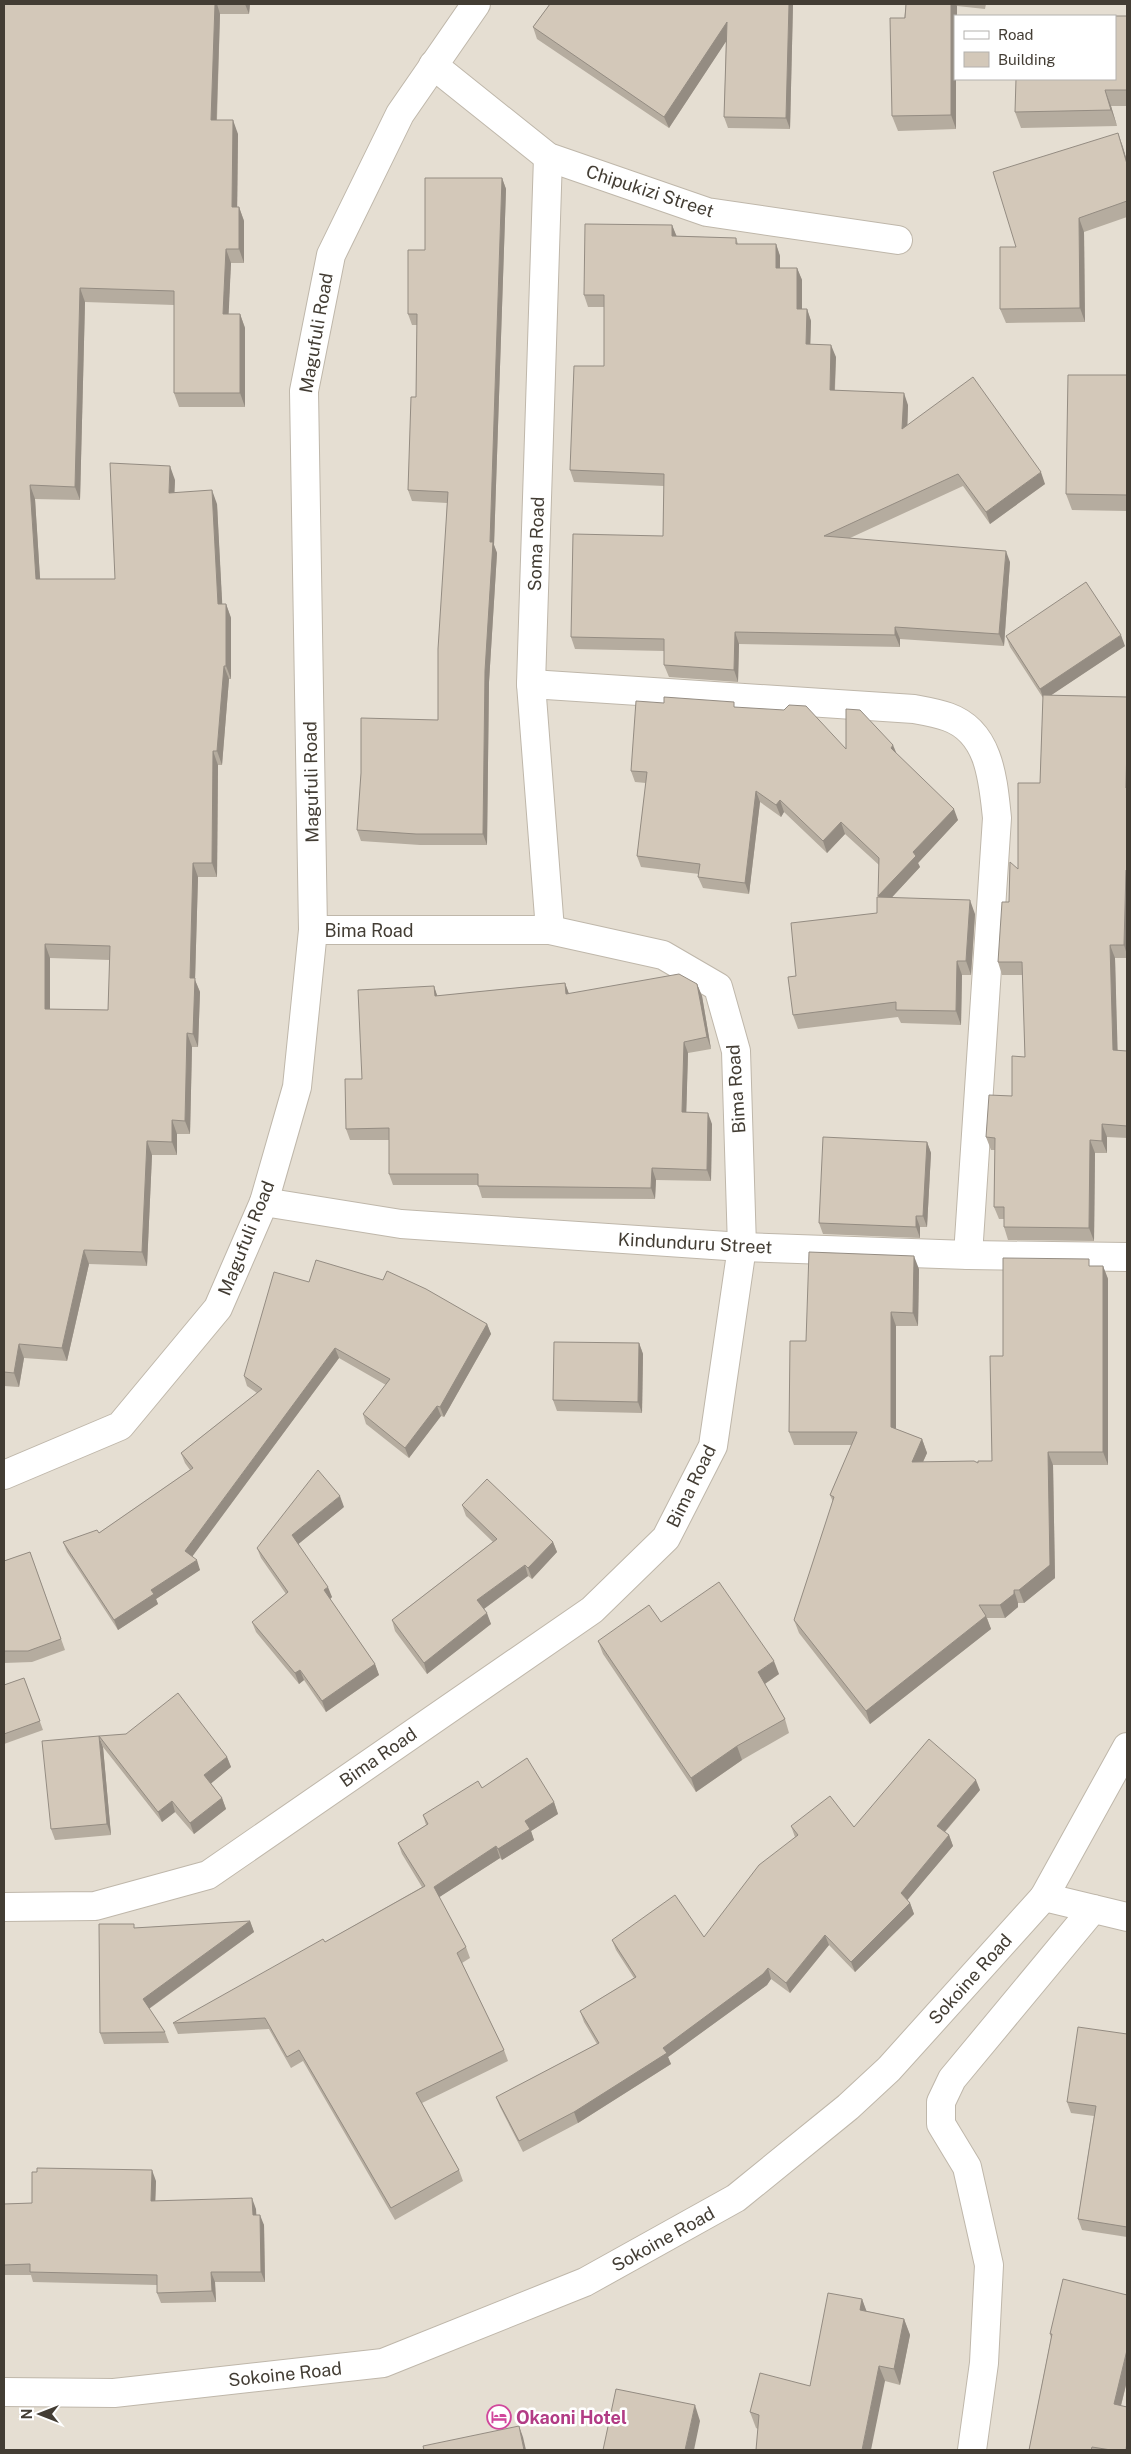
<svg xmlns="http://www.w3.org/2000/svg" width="1131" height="2454" font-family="'Public Sans',sans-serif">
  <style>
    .residential { fill: #e5ded2; fill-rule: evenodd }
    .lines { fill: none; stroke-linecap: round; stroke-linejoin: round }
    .street-casing { stroke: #bfb7aa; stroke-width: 30 }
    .street { stroke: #fff; stroke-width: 28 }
    .wall { fill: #b5ac9f; fill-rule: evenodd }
    .shaded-wall { fill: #948c82 }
    .building { fill: #d3c8b9; stroke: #948c82; fill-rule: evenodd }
    .labels { text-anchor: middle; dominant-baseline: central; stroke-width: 5; stroke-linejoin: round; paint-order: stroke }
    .street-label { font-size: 18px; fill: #433d34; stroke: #fff }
    .hotel-label { font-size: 18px; font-weight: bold; fill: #b23c85; stroke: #fff; text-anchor: start }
  </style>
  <rect width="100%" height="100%" fill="#f1ede4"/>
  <!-- residential -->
  <path class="residential" d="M 4,4 L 1127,4 L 1127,2450 L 4,2450 ZM 955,16 L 1115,16 L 1115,79 L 955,79 Z"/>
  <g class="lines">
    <!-- street casing -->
    <g class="street-casing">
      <g id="street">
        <path d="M 433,65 L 548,157 L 707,212 L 898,240"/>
        <path d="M 548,157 L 531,684 L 550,930"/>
        <path d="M 531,684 L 914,709 C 925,711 937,713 948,717 C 990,732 993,780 997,818 L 968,1255"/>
        <path d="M 264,1202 L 401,1224 L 742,1247 L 968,1255 L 1127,1257"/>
        <path d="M 4,1475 L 120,1426 L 218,1308 L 264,1202 L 297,1087 L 313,930 L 304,391 L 331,255 L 400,114 L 476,4"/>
        <path d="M 1044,1897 L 1127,1917"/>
        <path d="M 4,1907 L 95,1906 L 208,1875 L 592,1610 L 666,1538 L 713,1446 L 742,1247 L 736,1051 L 718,987 L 663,955 L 550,930 L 313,930"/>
        <path d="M 4,2392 L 114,2393 L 383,2363 L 585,2282 L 736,2198 L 848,2107 L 889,2069 L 1044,1897 L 1127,1747"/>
        <path d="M 972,2450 L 984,2363 L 989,2265 L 967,2167 L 941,2124 L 941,2102 L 952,2079 L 1093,1909"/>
      </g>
    </g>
    <!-- street -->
    <use href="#street" class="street"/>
  </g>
  <!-- wall -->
  <g class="wall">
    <path d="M 4,4 L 250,4 L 249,14 L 220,14 L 217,120 L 238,134 L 237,207 L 239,207 L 244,221 L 244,263 L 231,263 L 228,314 L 240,314 L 245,328 L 245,407 L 179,407 L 174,393 L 174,305 L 85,302 L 80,500 L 35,499 L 40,579 L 115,579 L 175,480 L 174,492 L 217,504 L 222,604 L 226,604 L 231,618 L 231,679 L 229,679 L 222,765 L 218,765 L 217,877 L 198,877 L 195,980 L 200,992 L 198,1047 L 192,1047 L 190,1134 L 177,1134 L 177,1155 L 152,1155 L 147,1266 L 89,1264 L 67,1361 L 24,1358 L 19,1387 L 4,1386 ZM 50,958 L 110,960 L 108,1010 L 50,1009 Z"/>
    <path d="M 550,4 L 793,4 L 790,129 L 728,128 L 724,117 L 726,41 L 669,128 L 537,39 L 533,27 Z"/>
    <path d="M 906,4 L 986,4 L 985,9 L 957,6 L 957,16 L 955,16 L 955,79 L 956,79 L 956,129 L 898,131 L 892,116 Z"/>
    <path d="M 1127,16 L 1127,106 L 1111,106 L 1117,126 L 1021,128 L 1015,112 Z"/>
    <path d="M 1118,133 L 1127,161 L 1127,217 L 1084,232 L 1085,322 L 1006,323 L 1000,309 L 1016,247 Z"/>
    <path d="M 502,178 L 506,189 L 494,545 L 497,553 L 489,682 L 487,845 L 420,845 L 361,841 L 357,830 L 438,720 L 447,503 L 412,501 L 408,490 L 416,397 L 417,325 L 412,325 L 408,314 L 425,250 Z"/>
    <path d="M 672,225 L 676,236 L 736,238 L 738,244 L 776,244 L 780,256 L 780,268 L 797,268 L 802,280 L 802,309 L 807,309 L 811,321 L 810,344 L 836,357 L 835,390 L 908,405 L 907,425 L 1045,484 L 990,524 L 963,486 L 850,538 L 1010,562 L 1004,646 L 900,639 L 900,647 L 739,644 L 738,682 L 669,677 L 664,665 L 664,651 L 575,649 L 571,637 L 663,536 L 664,486 L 574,482 L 570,470 L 604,366 L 604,307 L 588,307 L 584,295 Z"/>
    <path d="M 1127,375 L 1127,511 L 1072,510 L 1066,494 Z"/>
    <path d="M 1006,636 L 1125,646 L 1051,695 L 1127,697 L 1127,958 L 1115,958 L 1117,1051 L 1127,1051 L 1127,1138 L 1107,1137 L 1107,1153 L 1095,1153 L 1094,1241 L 1008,1240 L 1004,1227 L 1004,1219 L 999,1219 L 994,1207 L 995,1150 L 991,1150 L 986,1137 L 1012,1096 L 1025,1057 L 1023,975 L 1002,975 L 998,962 L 1009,902 L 1040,783 L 1043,698 L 1010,647 Z"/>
    <path d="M 664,703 L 736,707 L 846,749 L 896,754 L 958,820 L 918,863 L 920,867 L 892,897 L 975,914 L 971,975 L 962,975 L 961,1025 L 901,1023 L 898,1017 L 798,1029 L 793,1015 L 796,976 L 877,913 L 879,897 L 879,865 L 845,834 L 827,853 L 784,812 L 781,817 L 760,802 L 749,894 L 703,888 L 698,877 L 699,874 L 641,867 L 637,856 L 646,783 L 635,782 L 631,771 Z"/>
    <path d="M 565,983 L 569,994 L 697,984 L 702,996 L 711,1049 L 688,1053 L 686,1112 L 712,1124 L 711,1181 L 656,1180 L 655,1199 L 482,1198 L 478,1185 L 393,1185 L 389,1174 L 389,1140 L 350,1140 L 346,1129 L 434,986 L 437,996 Z"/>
    <path d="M 927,1142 L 931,1153 L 927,1227 L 920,1227 L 920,1238 L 823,1234 L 819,1223 Z"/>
    <path d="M 1091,1266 L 1103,1266 L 1108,1279 L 1108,1465 L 1053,1465 L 1055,1578 L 1024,1603 L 1018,1603 L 1018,1607 L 1005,1618 L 987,1618 L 991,1629 L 870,1724 L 799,1633 L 794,1620 L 833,1502 L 830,1495 L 852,1445 L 794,1445 L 789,1432 L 806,1341 L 919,1269 L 918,1326 L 896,1326 L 896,1429 L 922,1439 L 927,1453 L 923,1462 L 978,1463 L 992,1461 L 1003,1356 Z"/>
    <path d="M 309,1282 L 487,1324 L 491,1334 L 444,1417 L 441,1416 L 409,1458 L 366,1424 L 363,1414 L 386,1385 L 339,1358 L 192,1556 L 200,1570 L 156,1599 L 158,1604 L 118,1630 L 67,1552 L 63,1542 L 99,1533 L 190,1470 L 185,1463 L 181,1453 L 257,1393 L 247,1386 L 244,1376 Z"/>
    <path d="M 639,1343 L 643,1354 L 642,1413 L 557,1411 L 553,1400 Z"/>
    <path d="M 462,1505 L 553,1542 L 557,1552 L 532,1579 L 528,1576 L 484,1609 L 491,1624 L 427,1674 L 395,1631 L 392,1620 L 493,1542 L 466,1516 Z"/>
    <path d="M 344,1507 L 298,1544 L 332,1597 L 330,1599 L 375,1664 L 379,1675 L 326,1712 L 304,1680 L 299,1684 L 256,1632 L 252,1622 L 286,1594 L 261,1558 L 257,1548 Z"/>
    <path d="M 30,1552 L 65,1650 L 32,1662 L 4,1663 L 4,1561 Z"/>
    <path d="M 661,1622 L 779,1674 L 765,1684 L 785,1719 L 789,1733 L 742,1760 L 696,1792 L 603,1654 L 598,1641 Z"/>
    <path d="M 24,1678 L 43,1730 L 4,1744 L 4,1685 Z"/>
    <path d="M 99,1736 L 227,1757 L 231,1767 L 211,1783 L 222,1798 L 226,1809 L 194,1834 L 175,1812 L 162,1822 L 103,1747 Z"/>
    <path d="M 103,1747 L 111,1835 L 55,1840 L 51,1829 Z"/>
    <path d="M 482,1788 L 554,1802 L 558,1814 L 531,1831 L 534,1840 L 502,1860 L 500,1858 L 439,1897 L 466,1947 L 470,1958 L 462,1963 L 504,2050 L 508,2061 L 422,2103 L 459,2170 L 463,2181 L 395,2220 L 303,2061 L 291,2068 L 269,2029 L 178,2034 L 173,2023 L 325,1942 L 422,1887 L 402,1854 L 398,1843 L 426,1825 L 423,1815 Z"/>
    <path d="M 980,1790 L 945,1832 L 949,1835 L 953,1846 L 907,1900 L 910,1903 L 914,1914 L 855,1972 L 829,1945 L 790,1993 L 771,1979 L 767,1985 L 668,2057 L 671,2064 L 578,2123 L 523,2152 L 500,2107 L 496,2097 L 597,2044 L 584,2022 L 580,2011 L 634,1978 L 616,1950 L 612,1940 L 704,1937 L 795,1837 L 791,1826 L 854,1827 Z"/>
    <path d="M 250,1921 L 254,1932 L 149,2009 L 165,2032 L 169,2043 L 104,2044 L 100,2033 L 135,1928 Z"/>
    <path d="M 1127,2034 L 1127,2237 L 1082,2230 L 1078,2219 L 1094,2116 L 1071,2113 L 1067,2102 Z"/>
    <path d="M 156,2181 L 155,2201 L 256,2209 L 256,2215 L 264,2225 L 265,2282 L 215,2282 L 216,2302 L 161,2303 L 157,2293 L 157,2285 L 33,2282 L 31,2275 L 4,2275 L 4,2204 L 32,2203 Z"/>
    <path d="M 1127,2295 L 1127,2381 L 1121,2406 L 1127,2450 L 1029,2450 L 1051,2338 L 1050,2334 Z"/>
    <path d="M 862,2299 L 866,2311 L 904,2319 L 910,2335 L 900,2385 L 885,2381 L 758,2429 L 756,2428 L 750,2412 L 810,2386 Z"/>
  </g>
  <!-- shaded-wall -->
  <g class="shaded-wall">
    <path d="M 215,4 L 217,4 L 220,14 L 216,134 L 211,120 Z"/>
    <path d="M 245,4 L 250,4 L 249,14 Z"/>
    <path d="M 789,4 L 793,4 L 790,129 L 786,118 Z"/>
    <path d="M 951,4 L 956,4 L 957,6 L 957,16 L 955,16 L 955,79 L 956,79 L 956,129 L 951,115 Z"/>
    <path d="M 727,22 L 731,34 L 669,128 L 664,117 Z"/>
    <path d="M 1105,90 L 1111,106 L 1117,126 L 1111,110 Z"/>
    <path d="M 233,120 L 238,134 L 237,221 L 232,207 Z"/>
    <path d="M 1118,133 L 1123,147 L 1127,161 L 1127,164 Z"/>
    <path d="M 502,178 L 506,189 L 494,545 L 497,553 L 489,682 L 487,845 L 483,834 L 485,671 L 490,542 Z"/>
    <path d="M 239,207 L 244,221 L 244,263 L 239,249 Z"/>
    <path d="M 1079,218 L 1084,232 L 1085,322 L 1080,308 Z"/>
    <path d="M 672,225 L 677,237 L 672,236 Z"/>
    <path d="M 776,244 L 780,256 L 780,280 L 776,268 Z"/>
    <path d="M 226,249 L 231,263 L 228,328 L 223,314 Z"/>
    <path d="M 797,268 L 802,280 L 802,321 L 797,309 Z"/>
    <path d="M 80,288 L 85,302 L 80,500 L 75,487 Z"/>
    <path d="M 807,309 L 811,321 L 810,356 L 806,344 Z"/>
    <path d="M 240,314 L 245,328 L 245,407 L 240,393 Z"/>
    <path d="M 831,345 L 836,357 L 834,402 L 830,390 Z"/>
    <path d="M 904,393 L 908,405 L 907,441 L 902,429 Z"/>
    <path d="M 170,466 L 175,480 L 174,506 L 169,493 Z"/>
    <path d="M 1041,472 L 1045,484 L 990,524 L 986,512 Z"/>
    <path d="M 30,485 L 35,499 L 41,593 L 36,579 Z"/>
    <path d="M 212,490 L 217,504 L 223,618 L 218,604 Z"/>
    <path d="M 1006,551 L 1010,562 L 1004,646 L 999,634 Z"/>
    <path d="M 226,604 L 231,618 L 231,679 L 226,666 Z"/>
    <path d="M 895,627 L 900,639 L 900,647 L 895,635 Z"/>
    <path d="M 735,632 L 739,644 L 738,682 L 734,670 Z"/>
    <path d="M 1121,635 L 1125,646 L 1044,700 L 1040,689 Z"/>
    <path d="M 224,666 L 229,679 L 222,765 L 217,751 Z"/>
    <path d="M 1127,741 L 1127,792 L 1126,788 Z"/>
    <path d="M 893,745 L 898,757 L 891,748 Z"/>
    <path d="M 213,751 L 218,765 L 217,877 L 212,863 Z"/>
    <path d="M 756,791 L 760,802 L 749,894 L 745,883 Z"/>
    <path d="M 780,800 L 784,812 L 781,817 L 776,805 Z"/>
    <path d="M 954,809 L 958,820 L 918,863 L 920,867 L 883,907 L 878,896 L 913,852 Z"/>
    <path d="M 841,822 L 845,834 L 827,853 L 823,841 Z"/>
    <path d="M 193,863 L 198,877 L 195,980 L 200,992 L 198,1047 L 193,1034 L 190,978 Z"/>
    <path d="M 1126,870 L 1127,873 L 1127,955 L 1124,945 Z"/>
    <path d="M 970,900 L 975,914 L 971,975 L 966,961 Z"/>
    <path d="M 45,944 L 50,958 L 50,1023 L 45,1009 Z"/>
    <path d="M 1110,945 L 1115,958 L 1118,1063 L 1113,1050 Z"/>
    <path d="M 957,961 L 962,975 L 961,1025 L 956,1011 Z"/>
    <path d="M 565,983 L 569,994 L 566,994 Z"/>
    <path d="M 697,984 L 702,996 L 711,1049 L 707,1037 Z"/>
    <path d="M 434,986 L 438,998 L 435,996 Z"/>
    <path d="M 187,1033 L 192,1047 L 190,1134 L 185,1121 Z"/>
    <path d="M 684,1042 L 688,1053 L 686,1123 L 682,1112 Z"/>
    <path d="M 708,1113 L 712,1124 L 711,1181 L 707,1170 Z"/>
    <path d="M 172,1120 L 177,1134 L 177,1155 L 172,1142 Z"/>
    <path d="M 1102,1124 L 1107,1137 L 1107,1153 L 1102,1141 Z"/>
    <path d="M 1090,1140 L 1095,1153 L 1094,1241 L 1089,1228 Z"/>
    <path d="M 147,1141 L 152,1155 L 147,1266 L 142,1252 Z"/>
    <path d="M 927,1142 L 931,1153 L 927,1227 L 923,1216 Z"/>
    <path d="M 652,1168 L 656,1180 L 655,1199 L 651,1188 Z"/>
    <path d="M 916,1216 L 920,1227 L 920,1238 L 916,1227 Z"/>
    <path d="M 84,1250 L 89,1264 L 67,1361 L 62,1348 Z"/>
    <path d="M 914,1256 L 919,1269 L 918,1326 L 913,1313 Z"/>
    <path d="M 1103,1266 L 1108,1279 L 1108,1465 L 1103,1452 Z"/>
    <path d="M 891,1312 L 896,1326 L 896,1440 L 891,1427 Z"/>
    <path d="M 487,1324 L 491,1334 L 444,1417 L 440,1407 Z"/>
    <path d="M 639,1343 L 643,1354 L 642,1413 L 638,1402 Z"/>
    <path d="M 19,1344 L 24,1358 L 19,1387 L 14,1373 Z"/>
    <path d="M 335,1348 L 339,1358 L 189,1561 L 185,1551 Z"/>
    <path d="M 437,1406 L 441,1416 L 409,1458 L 405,1448 Z"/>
    <path d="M 922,1439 L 927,1453 L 917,1475 L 912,1462 Z"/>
    <path d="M 1048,1452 L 1053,1465 L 1055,1578 L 1024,1603 L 1019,1590 Z"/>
    <path d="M 340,1496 L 344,1507 L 296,1546 L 292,1535 Z"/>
    <path d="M 553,1542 L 557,1552 L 532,1579 L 528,1568 Z"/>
    <path d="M 197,1560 L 200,1570 L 156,1599 L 158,1604 L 118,1630 L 114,1620 L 151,1590 Z"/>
    <path d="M 525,1565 L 528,1576 L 481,1611 L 477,1600 Z"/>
    <path d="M 328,1587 L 332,1597 L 328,1601 L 324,1590 Z"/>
    <path d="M 1014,1590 L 1018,1603 L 1018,1607 L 1005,1618 L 1000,1605 Z"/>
    <path d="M 487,1613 L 491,1624 L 427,1674 L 424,1663 Z"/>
    <path d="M 986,1616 L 991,1629 L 870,1724 L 866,1711 Z"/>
    <path d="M 774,1661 L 779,1674 L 763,1685 L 758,1672 Z"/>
    <path d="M 375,1664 L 379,1675 L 326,1712 L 322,1701 Z"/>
    <path d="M 300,1670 L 304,1680 L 299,1684 L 295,1673 Z"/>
    <path d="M 99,1736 L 103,1747 L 111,1835 L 107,1824 Z"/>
    <path d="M 737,1746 L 742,1760 L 696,1792 L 691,1778 Z"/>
    <path d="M 227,1757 L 231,1767 L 208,1786 L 204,1775 Z"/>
    <path d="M 976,1780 L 980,1790 L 941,1836 L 937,1826 Z"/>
    <path d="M 222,1798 L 226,1809 L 194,1834 L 190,1823 Z"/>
    <path d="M 172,1801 L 175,1812 L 162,1822 L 158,1812 Z"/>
    <path d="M 554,1802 L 558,1814 L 531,1831 L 534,1840 L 502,1860 L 498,1849 L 525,1821 Z"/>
    <path d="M 949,1835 L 953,1846 L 904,1904 L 901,1893 Z"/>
    <path d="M 496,1846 L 500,1858 L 438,1898 L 434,1887 Z"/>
    <path d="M 910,1903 L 914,1914 L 855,1972 L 851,1962 Z"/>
    <path d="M 250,1921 L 254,1932 L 147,2010 L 143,1999 Z"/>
    <path d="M 825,1935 L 829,1945 L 790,1993 L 786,1983 Z"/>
    <path d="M 768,1968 L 771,1979 L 767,1985 L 668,2057 L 671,2064 L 578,2123 L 574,2112 L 663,2048 Z"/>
    <path d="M 152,2170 L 156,2181 L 155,2211 L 151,2201 Z"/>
    <path d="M 252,2198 L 256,2209 L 257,2225 L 253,2215 Z"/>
    <path d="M 260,2215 L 264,2225 L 265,2282 L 261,2272 Z"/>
    <path d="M 211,2272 L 215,2282 L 216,2302 L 212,2291 Z"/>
    <path d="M 862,2299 L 868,2315 L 860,2310 Z"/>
    <path d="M 904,2319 L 910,2335 L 900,2385 L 894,2369 Z"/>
    <path d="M 1127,2350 L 1127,2381 L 1118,2417 L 1114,2404 Z"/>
    <path d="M 879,2366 L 885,2381 L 871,2450 L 862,2450 Z"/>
    <path d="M 695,2405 L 700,2421 L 694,2450 L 685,2450 Z"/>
    <path d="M 519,2426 L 523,2437 L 526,2450 L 524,2450 Z"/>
  </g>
  <!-- building -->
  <g class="building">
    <path d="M 4,4 L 215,4 L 211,120 L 233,120 L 232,207 L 239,207 L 239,249 L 226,249 L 223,314 L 240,314 L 240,393 L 174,393 L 174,291 L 80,288 L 75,487 L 30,485 L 36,579 L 115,579 L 110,463 L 170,466 L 169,493 L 212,490 L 218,604 L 226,604 L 226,666 L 224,666 L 217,751 L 213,751 L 212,863 L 193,863 L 190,978 L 195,978 L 193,1034 L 187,1033 L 185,1121 L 172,1120 L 172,1142 L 147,1141 L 142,1252 L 84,1250 L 62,1348 L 19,1344 L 14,1373 L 4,1372 ZM 45,944 L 110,946 L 108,1010 L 45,1009 Z"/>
    <path d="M 550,4 L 789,4 L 786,118 L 724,117 L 727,22 L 664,117 L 533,27 Z"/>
    <path d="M 906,4 L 951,4 L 951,115 L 892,116 L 890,18 L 905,18 Z"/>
    <path d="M 1016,16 L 1127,16 L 1127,90 L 1105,90 L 1111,110 L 1015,112 L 1016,79 L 1115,79 L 1115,16 Z"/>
    <path d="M 1118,133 L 1127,164 L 1127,201 L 1079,218 L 1080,308 L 1000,309 L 1000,247 L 1016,247 L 993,172 Z"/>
    <path d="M 425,178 L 502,178 L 490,542 L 493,542 L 485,671 L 483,834 L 416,834 L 357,830 L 361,773 L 361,718 L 438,720 L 438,649 L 448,492 L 408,490 L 411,397 L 416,397 L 417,314 L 408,314 L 408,250 L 425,250 Z"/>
    <path d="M 585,224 L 672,225 L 672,236 L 736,238 L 736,244 L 776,244 L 776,268 L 797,268 L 797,309 L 807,309 L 806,344 L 831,345 L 830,390 L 904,393 L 902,429 L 973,377 L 1041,472 L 986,512 L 958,474 L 824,536 L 1006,551 L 999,634 L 895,627 L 895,635 L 735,632 L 734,670 L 664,665 L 664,639 L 571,637 L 573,534 L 663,536 L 664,474 L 570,470 L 574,366 L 604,366 L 604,295 L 584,295 Z"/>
    <path d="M 1068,375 L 1127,375 L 1127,495 L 1066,494 Z"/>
    <path d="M 1086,582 L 1121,635 L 1040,689 L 1006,636 Z"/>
    <path d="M 1043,695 L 1127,697 L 1127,741 L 1126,788 L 1127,788 L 1127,870 L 1126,870 L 1124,945 L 1110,945 L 1113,1050 L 1127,1051 L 1127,1126 L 1102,1124 L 1102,1141 L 1090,1140 L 1089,1228 L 1004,1227 L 1004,1207 L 994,1207 L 995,1138 L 986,1137 L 989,1095 L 1012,1096 L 1012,1056 L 1025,1057 L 1022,962 L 998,962 L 1002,902 L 1009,902 L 1010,862 L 1018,869 L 1018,783 L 1040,783 Z"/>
    <path d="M 664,697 L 734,702 L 734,707 L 784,710 L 789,705 L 806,706 L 846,749 L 846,709 L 860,710 L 893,745 L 891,748 L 954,809 L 913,852 L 916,856 L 878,896 L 879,858 L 841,822 L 823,841 L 780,800 L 776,805 L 756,791 L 745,883 L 698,877 L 700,864 L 637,856 L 647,772 L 631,771 L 636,701 L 664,703 Z"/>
    <path d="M 877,897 L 970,900 L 966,961 L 957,961 L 956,1011 L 896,1010 L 896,1002 L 793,1015 L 788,977 L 796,976 L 791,923 L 877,913 Z"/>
    <path d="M 679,974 L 697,984 L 707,1037 L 684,1042 L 682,1112 L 708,1113 L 707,1170 L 652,1168 L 651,1188 L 478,1186 L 478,1174 L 389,1174 L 389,1128 L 346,1129 L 345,1079 L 362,1079 L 358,990 L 434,986 L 435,996 L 565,983 L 566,994 Z"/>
    <path d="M 823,1137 L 927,1142 L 923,1216 L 916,1216 L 916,1227 L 819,1223 Z"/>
    <path d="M 809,1252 L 914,1256 L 913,1313 L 891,1312 L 891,1427 L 922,1439 L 912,1462 L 974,1461 L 978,1463 L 978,1461 L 992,1461 L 990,1356 L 1003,1356 L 1003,1258 L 1089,1259 L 1089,1266 L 1103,1266 L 1103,1452 L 1048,1452 L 1050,1565 L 1019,1590 L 1014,1590 L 1014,1594 L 1000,1605 L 979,1605 L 986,1616 L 866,1711 L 794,1620 L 834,1497 L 830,1495 L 857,1432 L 789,1432 L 790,1341 L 806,1341 Z"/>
    <path d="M 316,1260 L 383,1280 L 387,1271 L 426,1289 L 487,1324 L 440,1407 L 437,1406 L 405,1448 L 363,1414 L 390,1379 L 335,1348 L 185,1551 L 197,1560 L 151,1590 L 154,1594 L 114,1620 L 63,1542 L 97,1530 L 99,1533 L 193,1468 L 181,1453 L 262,1389 L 244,1376 L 274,1272 L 309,1282 Z"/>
    <path d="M 554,1342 L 639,1343 L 638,1402 L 553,1400 Z"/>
    <path d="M 318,1470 L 340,1496 L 292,1535 L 328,1587 L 324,1590 L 375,1664 L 322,1701 L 300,1670 L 295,1673 L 252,1622 L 288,1592 L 257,1548 Z"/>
    <path d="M 487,1479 L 553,1542 L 528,1568 L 525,1565 L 477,1600 L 487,1613 L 424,1663 L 392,1620 L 497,1539 L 462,1505 Z"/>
    <path d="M 30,1552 L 61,1639 L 28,1651 L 4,1651 L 4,1561 Z"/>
    <path d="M 719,1582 L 774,1661 L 758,1672 L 785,1719 L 737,1746 L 691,1778 L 598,1641 L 649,1605 L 661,1622 Z"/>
    <path d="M 24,1678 L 40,1721 L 4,1734 L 4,1685 Z"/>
    <path d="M 178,1693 L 227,1757 L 204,1775 L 222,1798 L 190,1823 L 172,1801 L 158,1812 L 99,1736 L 126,1734 Z"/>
    <path d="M 99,1736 L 107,1824 L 51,1829 L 42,1741 Z"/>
    <path d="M 929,1739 L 976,1780 L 937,1826 L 949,1835 L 901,1893 L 910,1903 L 851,1962 L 825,1935 L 786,1983 L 768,1968 L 763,1974 L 663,2048 L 667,2053 L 574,2112 L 519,2141 L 496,2097 L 599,2043 L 580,2011 L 636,1977 L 612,1940 L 675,1895 L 704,1937 L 759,1865 L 798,1835 L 791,1826 L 830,1796 L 854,1827 Z"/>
    <path d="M 527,1758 L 554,1802 L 525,1821 L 530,1829 L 498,1849 L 496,1846 L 434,1887 L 466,1947 L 457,1953 L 504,2050 L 416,2093 L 459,2170 L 391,2208 L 299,2050 L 287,2057 L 265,2018 L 173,2023 L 323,1939 L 325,1942 L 425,1886 L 398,1843 L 428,1824 L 423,1815 L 478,1781 L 482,1788 Z"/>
    <path d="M 250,1921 L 143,1999 L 165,2032 L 100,2033 L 99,1924 L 134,1924 L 134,1928 Z"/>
    <path d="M 1078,2027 L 1127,2034 L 1127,2227 L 1078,2219 L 1096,2106 L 1067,2102 Z"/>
    <path d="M 37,2168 L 152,2170 L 151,2201 L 252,2198 L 253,2215 L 260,2215 L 261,2272 L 211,2272 L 212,2291 L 157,2293 L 157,2275 L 30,2272 L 30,2264 L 4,2265 L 4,2204 L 32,2203 L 32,2172 L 37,2172 Z"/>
    <path d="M 1063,2279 L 1127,2295 L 1127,2350 L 1114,2404 L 1127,2407 L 1127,2442 L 1126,2450 L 1111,2450 L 1092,2447 L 1091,2450 L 1029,2450 L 1052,2334 L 1050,2334 Z"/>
    <path d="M 828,2293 L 862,2299 L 860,2310 L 904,2319 L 894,2369 L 879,2366 L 862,2450 L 756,2450 L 759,2415 L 750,2412 L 760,2373 L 810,2386 Z"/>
    <path d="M 616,2389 L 695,2405 L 685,2450 L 603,2450 Z"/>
    <path d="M 519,2426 L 524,2450 L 424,2450 L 423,2446 Z"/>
  </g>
  <!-- icons -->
  <defs>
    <g id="hotel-ring" transform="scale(1.25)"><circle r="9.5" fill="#fff" stroke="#d1479c" stroke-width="1.5"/><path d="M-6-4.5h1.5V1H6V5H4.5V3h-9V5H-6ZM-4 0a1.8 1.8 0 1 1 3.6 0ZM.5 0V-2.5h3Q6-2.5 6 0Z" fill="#d1479c"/></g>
  </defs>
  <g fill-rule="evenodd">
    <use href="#hotel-ring" x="499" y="2417"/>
  </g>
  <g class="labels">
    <!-- street labels -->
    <g class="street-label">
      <text transform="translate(650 191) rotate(18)">Chipukizi Street</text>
      <text transform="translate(316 333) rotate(-80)">Magufuli Road</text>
      <text transform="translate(536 544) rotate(-88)">Soma Road</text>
      <text transform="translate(311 782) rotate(-91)">Magufuli Road</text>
      <text x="369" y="930">Bima Road</text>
      <text transform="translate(736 1089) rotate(-94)">Bima Road</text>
      <text transform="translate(246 1238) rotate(-68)">Magufuli Road</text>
      <text transform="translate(695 1243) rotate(3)">Kindunduru Street</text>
      <text transform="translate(691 1486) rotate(-64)">Bima Road</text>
      <text transform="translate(378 1757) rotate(-35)">Bima Road</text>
      <text transform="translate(970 1979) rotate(-48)">Sokoine Road</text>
      <text transform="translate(663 2239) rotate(-29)">Sokoine Road</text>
      <text transform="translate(285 2374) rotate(-6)">Sokoine Road</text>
    </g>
    <!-- hotel labels -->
    <g class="hotel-label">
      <text x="516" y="2417">Okaoni Hotel</text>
    </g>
  </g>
  <!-- border -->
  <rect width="1131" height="2454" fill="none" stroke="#433d34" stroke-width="10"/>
  <!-- legend -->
  <rect x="954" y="15" width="162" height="65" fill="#ffffff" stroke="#b4b1ae"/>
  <rect x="964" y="31" width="25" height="8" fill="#ffffff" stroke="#b4b1ae"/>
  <text x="998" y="40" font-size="15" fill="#433d34">Road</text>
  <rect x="964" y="52" width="25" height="15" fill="#d3c8b9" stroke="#b4b1ae"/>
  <text x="998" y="65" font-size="15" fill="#433d34">Building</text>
  <!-- north arrow -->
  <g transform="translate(40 2414) rotate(270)" stroke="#ffffff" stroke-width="4" paint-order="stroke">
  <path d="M0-4L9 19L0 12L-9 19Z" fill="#433d34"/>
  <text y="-8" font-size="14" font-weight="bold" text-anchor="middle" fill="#433d34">N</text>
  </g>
</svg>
